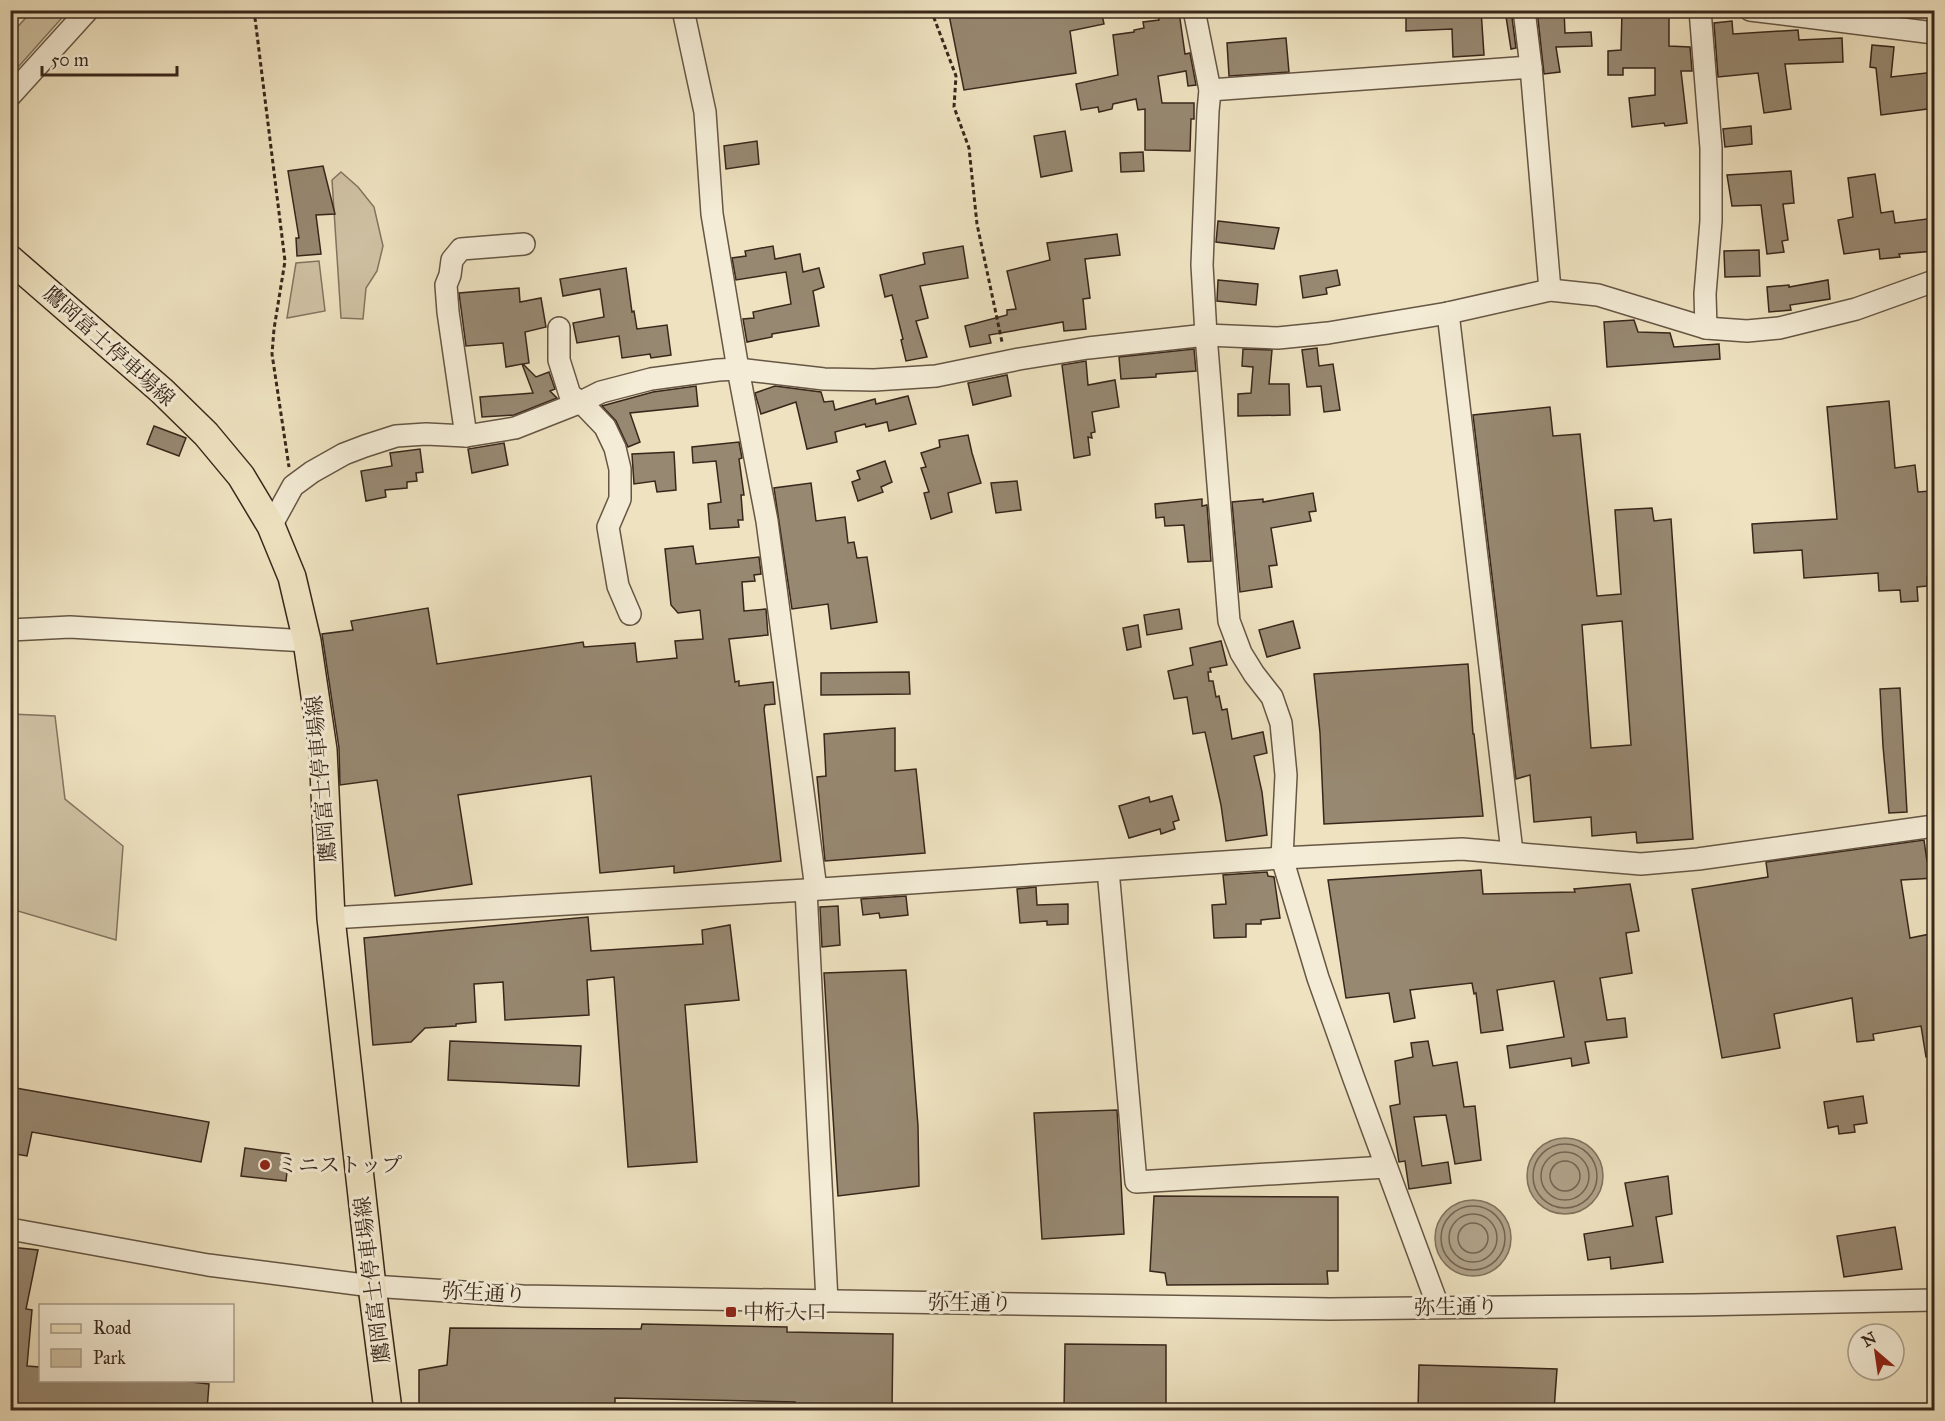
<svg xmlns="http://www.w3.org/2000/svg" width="1945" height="1421" font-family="'IM FELL Great Primer','Noto Serif JP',serif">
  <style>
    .green { fill: #cfc2a4; stroke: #847460; stroke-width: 1.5 }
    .water { fill: #b0a288; stroke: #80715c; stroke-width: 1.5 }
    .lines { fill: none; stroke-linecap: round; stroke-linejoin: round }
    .shore { stroke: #746452; stroke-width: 1.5 }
    .building { fill: #978871; stroke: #39271b; stroke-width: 1.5; fill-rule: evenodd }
    .minor-casing { stroke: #665644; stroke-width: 24 }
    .major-casing { stroke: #39271b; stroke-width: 30 }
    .path { stroke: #39271b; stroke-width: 3; stroke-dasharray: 4.5 3; stroke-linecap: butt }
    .minor { stroke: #f4ecd6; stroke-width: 21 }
    .major { stroke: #eee2c0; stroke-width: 27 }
    .poi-dot { fill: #8f2418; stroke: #f4ecd6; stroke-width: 2 }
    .labels { text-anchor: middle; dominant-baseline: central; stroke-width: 6; stroke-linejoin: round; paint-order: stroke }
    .street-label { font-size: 21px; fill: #39271b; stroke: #f4ecd6 }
    .poi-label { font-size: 21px; fill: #39271b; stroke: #f4ecd6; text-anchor: start }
  </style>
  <rect width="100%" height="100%" fill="#eee2c0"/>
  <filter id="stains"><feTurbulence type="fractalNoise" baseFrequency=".00333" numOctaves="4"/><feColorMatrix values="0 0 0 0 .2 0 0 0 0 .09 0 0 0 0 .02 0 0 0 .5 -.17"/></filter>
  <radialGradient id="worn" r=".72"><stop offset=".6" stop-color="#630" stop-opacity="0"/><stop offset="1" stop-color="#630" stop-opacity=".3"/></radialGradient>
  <!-- green -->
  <g class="green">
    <path d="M 33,10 L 68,11 L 11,75 L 11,34 Z"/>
    <path d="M 341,172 L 358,187 L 374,207 L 383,246 L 377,271 L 366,288 L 363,319 L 341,318 L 332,180 Z"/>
    <path d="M 319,261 L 325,311 L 287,318 L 296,263 Z"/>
    <path d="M 11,714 L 55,716 L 65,799 L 123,846 L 116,940 L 11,909 Z"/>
  </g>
  <!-- water -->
  <g class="water">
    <circle cx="1565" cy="1176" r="38"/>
    <circle cx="1473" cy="1238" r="38"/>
  </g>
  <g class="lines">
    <!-- shore -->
    <g class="shore">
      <circle cx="1565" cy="1176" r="32"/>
      <circle cx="1565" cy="1176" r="24"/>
      <circle cx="1565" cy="1176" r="15"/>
      <circle cx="1473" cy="1238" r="32"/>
      <circle cx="1473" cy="1238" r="24"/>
      <circle cx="1473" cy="1238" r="15"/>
    </g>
  </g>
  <!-- building -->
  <g class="building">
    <path d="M 948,10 L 1101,10 L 1104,24 L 1070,31 L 1076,73 L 964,90 Z"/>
    <path d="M 1406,10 L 1481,10 L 1484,55 L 1453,57 L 1452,29 L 1406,31 Z"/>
    <path d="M 1505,10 L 1511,10 L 1516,48 L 1511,49 Z"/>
    <path d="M 1537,10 L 1564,10 L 1565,33 L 1591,32 L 1592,46 L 1556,47 L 1560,72 L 1544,74 Z"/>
    <path d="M 1622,11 L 1637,11 L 1637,13 L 1669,13 L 1669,46 L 1690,47 L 1692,71 L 1681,71 L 1687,123 L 1665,126 L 1664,123 L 1632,127 L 1629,98 L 1655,95 L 1655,68 L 1623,68 L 1623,75 L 1608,75 L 1608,51 L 1621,50 Z"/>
    <path d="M 1179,12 L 1185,54 L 1190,53 L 1196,85 L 1188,86 L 1186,71 L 1158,76 L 1162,103 L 1194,103 L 1194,119 L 1191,119 L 1190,151 L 1145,150 L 1145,109 L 1138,110 L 1136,99 L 1113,104 L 1112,109 L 1099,112 L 1098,107 L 1081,110 L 1076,84 L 1118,75 L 1113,35 L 1134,32 L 1134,30 L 1144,28 L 1143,22 L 1159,20 L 1158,15 Z"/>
    <path d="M 1732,21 L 1733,34 L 1798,30 L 1799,40 L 1842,38 L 1843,62 L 1785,64 L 1791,109 L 1764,113 L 1758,73 L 1718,77 L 1714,23 Z"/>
    <path d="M 1286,38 L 1289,72 L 1229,76 L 1227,43 Z"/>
    <path d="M 1872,45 L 1894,47 L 1891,77 L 1935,72 L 1935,108 L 1881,115 L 1876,68 L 1870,67 Z"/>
    <path d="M 1751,126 L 1752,144 L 1725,147 L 1723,129 Z"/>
    <path d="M 1065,131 L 1072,171 L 1041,177 L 1034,136 Z"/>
    <path d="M 757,141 L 759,164 L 726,169 L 724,146 Z"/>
    <path d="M 1143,152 L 1144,171 L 1121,172 L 1120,153 Z"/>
    <path d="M 323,166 L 335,214 L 316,215 L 321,254 L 297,256 L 296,238 L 299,238 L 288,171 Z"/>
    <path d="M 1791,171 L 1794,203 L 1783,204 L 1788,240 L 1782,241 L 1784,252 L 1767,254 L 1761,205 L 1732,206 L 1727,175 Z"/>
    <path d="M 1875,174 L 1881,213 L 1893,211 L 1895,223 L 1935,218 L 1935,251 L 1899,254 L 1900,257 L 1880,259 L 1879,249 L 1844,254 L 1838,220 L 1853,217 L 1848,178 Z"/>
    <path d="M 1218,221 L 1279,228 L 1274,249 L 1216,242 Z"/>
    <path d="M 1117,234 L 1120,255 L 1085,259 L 1090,298 L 1083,299 L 1086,329 L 1064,331 L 1063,322 L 989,335 L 991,343 L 970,347 L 965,326 L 1007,315 L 1007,310 L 1016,309 L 1007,271 L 1050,260 L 1047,243 Z"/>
    <path d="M 773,246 L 775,259 L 800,254 L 803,272 L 819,268 L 824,287 L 813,291 L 819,326 L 772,334 L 772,337 L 747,342 L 743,319 L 754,318 L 753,312 L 791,304 L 786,272 L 736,280 L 732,258 L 746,256 L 745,251 Z"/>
    <path d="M 963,246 L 968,278 L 920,286 L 928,318 L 916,321 L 927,357 L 906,361 L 901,340 L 903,339 L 892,295 L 885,297 L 880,275 L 925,264 L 923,253 Z"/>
    <path d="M 1759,250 L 1760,276 L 1725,277 L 1724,251 Z"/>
    <path d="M 626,268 L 632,312 L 634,311 L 637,329 L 667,325 L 671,355 L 651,358 L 650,354 L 622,358 L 619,336 L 577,343 L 573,323 L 604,317 L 600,289 L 563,296 L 560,279 Z"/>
    <path d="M 1337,270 L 1340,285 L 1326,288 L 1327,294 L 1303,298 L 1300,276 Z"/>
    <path d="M 1218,280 L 1258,284 L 1256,305 L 1217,301 Z"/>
    <path d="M 1828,280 L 1830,299 L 1790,305 L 1791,310 L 1769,312 L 1767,287 L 1789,285 L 1789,287 Z"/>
    <path d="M 519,288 L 520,302 L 541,298 L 546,327 L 525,332 L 529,363 L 523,364 L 536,377 L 549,372 L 555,389 L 550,391 L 557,398 L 514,415 L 482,417 L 480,397 L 533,393 L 522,364 L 506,367 L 503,343 L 466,346 L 459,293 Z"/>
    <path d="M 1634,320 L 1638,332 L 1670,333 L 1674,347 L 1719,344 L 1720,359 L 1607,367 L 1604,322 Z"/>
    <path d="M 1317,348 L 1319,366 L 1333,364 L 1340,410 L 1324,412 L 1321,386 L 1307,387 L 1302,350 Z"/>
    <path d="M 1194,349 L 1196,371 L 1156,374 L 1156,377 L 1121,379 L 1119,357 Z"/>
    <path d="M 1243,349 L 1272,350 L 1269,384 L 1289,384 L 1290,415 L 1238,416 L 1238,394 L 1251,393 L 1253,367 L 1242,366 Z"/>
    <path d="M 1086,361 L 1088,385 L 1115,380 L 1119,407 L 1092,412 L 1095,432 L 1091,433 L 1092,438 L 1088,437 L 1090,455 L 1074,458 L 1062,365 Z"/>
    <path d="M 1007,375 L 1011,396 L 973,405 L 968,383 Z"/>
    <path d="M 696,386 L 698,406 L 630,413 L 640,442 L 628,447 L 616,421 L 602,406 L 653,392 Z"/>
    <path d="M 775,386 L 821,392 L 824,402 L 833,401 L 835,410 L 875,399 L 876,404 L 908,396 L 916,424 L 889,431 L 887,422 L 866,427 L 865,424 L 835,432 L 837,442 L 807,449 L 796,402 L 761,414 L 755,393 Z"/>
    <path d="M 1889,401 L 1895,468 L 1915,465 L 1918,492 L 1930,491 L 1935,524 L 1935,577 L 1927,577 L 1927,586 L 1917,587 L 1918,601 L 1901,602 L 1900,590 L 1879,591 L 1878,573 L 1804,578 L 1802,550 L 1754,553 L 1752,524 L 1837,519 L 1827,407 Z"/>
    <path d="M 1550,407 L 1553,436 L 1580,434 L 1597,596 L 1621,594 L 1615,510 L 1652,508 L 1654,521 L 1671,519 L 1693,839 L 1637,843 L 1636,832 L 1592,836 L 1591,817 L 1534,822 L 1530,775 L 1516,779 L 1473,415 ZM 1622,621 L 1631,745 L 1591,748 L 1582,625 Z"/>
    <path d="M 154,426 L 186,438 L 179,456 L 147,444 Z"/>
    <path d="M 968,435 L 972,453 L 981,483 L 948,493 L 952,512 L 931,519 L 924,493 L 929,492 L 921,468 L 926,467 L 921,453 L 940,447 L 939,440 Z"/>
    <path d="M 739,442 L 742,458 L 739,459 L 744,495 L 741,495 L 743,520 L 738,520 L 739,527 L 710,529 L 708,504 L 721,502 L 716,461 L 693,463 L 692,447 Z"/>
    <path d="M 504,443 L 508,465 L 472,473 L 468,449 Z"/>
    <path d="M 420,449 L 423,472 L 416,473 L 417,481 L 407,482 L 407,488 L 385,490 L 386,497 L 366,501 L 361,471 L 392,466 L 390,453 Z"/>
    <path d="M 674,452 L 676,490 L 657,492 L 655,481 L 634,484 L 632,454 Z"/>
    <path d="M 885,461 L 892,482 L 881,487 L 883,492 L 858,501 L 852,482 L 860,479 L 857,471 Z"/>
    <path d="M 1017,481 L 1021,510 L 996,513 L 991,483 Z"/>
    <path d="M 811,483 L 816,521 L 845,517 L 848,543 L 854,542 L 857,558 L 867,557 L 877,622 L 831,629 L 828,604 L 792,609 L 774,488 Z"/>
    <path d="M 1313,493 L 1316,511 L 1309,512 L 1311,521 L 1271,528 L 1277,565 L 1269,566 L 1272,587 L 1240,592 L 1232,502 L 1263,499 L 1263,502 Z"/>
    <path d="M 1202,499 L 1202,506 L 1207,505 L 1211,561 L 1188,562 L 1184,525 L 1165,526 L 1164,517 L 1156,518 L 1155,504 Z"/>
    <path d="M 693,546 L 696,564 L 759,557 L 761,574 L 754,575 L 755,581 L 742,582 L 744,611 L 766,609 L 768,635 L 729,639 L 735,682 L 739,681 L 739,686 L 773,682 L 775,704 L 765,705 L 764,709 L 781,861 L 674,873 L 674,866 L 600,873 L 591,776 L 458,795 L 472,884 L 395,896 L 377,780 L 340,785 L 339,748 L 322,634 L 353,630 L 351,621 L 428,608 L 437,664 L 583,642 L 584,647 L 635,643 L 637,662 L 677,658 L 675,641 L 703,639 L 700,610 L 678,613 L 671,605 L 665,549 Z"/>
    <path d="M 1179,609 L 1182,629 L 1147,635 L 1144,615 Z"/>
    <path d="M 1293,621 L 1300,648 L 1267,657 L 1259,630 Z"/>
    <path d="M 1138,625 L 1141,647 L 1127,650 L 1123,628 Z"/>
    <path d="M 1221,641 L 1227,665 L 1210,668 L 1211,672 L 1208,672 L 1209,681 L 1213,681 L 1216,697 L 1219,696 L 1222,710 L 1227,709 L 1232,739 L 1263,732 L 1267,753 L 1254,756 L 1262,792 L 1267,835 L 1226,841 L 1221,805 L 1205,732 L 1193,734 L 1187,697 L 1174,699 L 1168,671 L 1193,665 L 1190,648 Z"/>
    <path d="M 1468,664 L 1473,734 L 1474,734 L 1483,816 L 1324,824 L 1320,733 L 1314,674 Z"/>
    <path d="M 909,672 L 910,694 L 821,695 L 821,673 Z"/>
    <path d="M 1900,688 L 1907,812 L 1889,813 L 1883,746 L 1880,689 Z"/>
    <path d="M 895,728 L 895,771 L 916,769 L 925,853 L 825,861 L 817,777 L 826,776 L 824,734 Z"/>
    <path d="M 1172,796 L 1179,820 L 1173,822 L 1175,829 L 1161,834 L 1160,829 L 1129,838 L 1119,806 L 1149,797 L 1150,802 Z"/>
    <path d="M 1924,840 L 1927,861 L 1935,860 L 1935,878 L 1901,880 L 1910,938 L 1935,933 L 1935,1056 L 1926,1057 L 1921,1026 L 1873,1034 L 1874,1040 L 1857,1042 L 1852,998 L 1774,1014 L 1780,1048 L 1722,1058 L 1692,889 L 1768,877 L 1766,862 Z"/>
    <path d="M 1481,870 L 1483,894 L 1575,892 L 1574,889 L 1630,884 L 1639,931 L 1626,933 L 1632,973 L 1600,978 L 1607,1020 L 1625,1018 L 1627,1037 L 1585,1042 L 1589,1063 L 1572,1066 L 1571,1058 L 1510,1068 L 1507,1046 L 1564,1037 L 1554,981 L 1497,990 L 1503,1030 L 1481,1033 L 1476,993 L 1474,994 L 1472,983 L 1410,990 L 1415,1018 L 1394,1022 L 1389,993 L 1346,998 L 1328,880 Z"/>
    <path d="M 1267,872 L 1268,876 L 1274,877 L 1280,918 L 1261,920 L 1261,924 L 1246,924 L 1246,937 L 1214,938 L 1212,905 L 1226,904 L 1223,875 Z"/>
    <path d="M 1036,887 L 1037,905 L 1068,904 L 1068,924 L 1047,925 L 1047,921 L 1020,923 L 1017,889 Z"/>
    <path d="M 906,896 L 908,915 L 880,918 L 879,913 L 863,915 L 861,899 Z"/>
    <path d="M 838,906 L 840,945 L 822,947 L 820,907 Z"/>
    <path d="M 588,917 L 591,951 L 703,944 L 702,930 L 730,925 L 739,1000 L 685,1005 L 697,1162 L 628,1167 L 614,977 L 587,980 L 589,1015 L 505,1020 L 503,982 L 474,984 L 476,1022 L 456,1024 L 456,1026 L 425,1028 L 411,1042 L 373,1045 L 364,938 Z"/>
    <path d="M 906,970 L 918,1126 L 919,1186 L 838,1196 L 824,973 Z"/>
    <path d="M 450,1041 L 581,1046 L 579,1086 L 448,1080 Z"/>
    <path d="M 1428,1041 L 1433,1066 L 1457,1062 L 1464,1107 L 1475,1106 L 1481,1160 L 1455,1164 L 1446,1115 L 1414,1117 L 1422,1166 L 1448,1162 L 1451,1183 L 1409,1189 L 1405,1161 L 1399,1162 L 1390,1106 L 1400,1104 L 1395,1061 L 1413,1057 L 1411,1043 Z"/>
    <path d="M 10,1087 L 209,1122 L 201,1162 L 32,1132 L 27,1156 L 10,1153 Z"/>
    <path d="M 1863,1096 L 1867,1123 L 1854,1125 L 1855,1132 L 1839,1134 L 1838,1126 L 1828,1128 L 1824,1102 Z"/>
    <path d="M 1117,1110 L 1124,1234 L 1042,1239 L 1034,1113 Z"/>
    <path d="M 245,1148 L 289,1154 L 286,1181 L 241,1176 Z"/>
    <path d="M 1668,1176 L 1672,1214 L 1656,1217 L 1663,1262 L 1611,1269 L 1610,1257 L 1588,1260 L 1584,1234 L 1633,1226 L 1625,1183 Z"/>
    <path d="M 1154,1196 L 1338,1197 L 1338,1271 L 1327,1271 L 1328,1284 L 1167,1285 L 1165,1273 L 1150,1271 Z"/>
    <path d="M 1895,1227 L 1902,1269 L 1844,1277 L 1837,1236 Z"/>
    <path d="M 10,1247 L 38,1250 L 26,1309 L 32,1310 L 27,1366 L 40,1367 L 40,1380 L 174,1380 L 209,1384 L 207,1410 L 10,1410 Z"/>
    <path d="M 642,1324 L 787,1327 L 787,1332 L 893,1334 L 892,1410 L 795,1410 L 795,1402 L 615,1398 L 615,1410 L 419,1410 L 419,1370 L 447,1365 L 450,1328 L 641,1329 Z"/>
    <path d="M 1065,1344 L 1166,1345 L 1166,1410 L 1064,1410 Z"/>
    <path d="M 1419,1365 L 1557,1369 L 1554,1410 L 1418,1410 Z"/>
  </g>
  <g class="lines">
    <!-- minor casing -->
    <g class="minor-casing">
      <g id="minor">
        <path d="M 683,10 L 705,112 L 712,214 L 738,369 L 767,521 L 816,889"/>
        <path d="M 1194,10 L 1210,90 L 1208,111 L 1202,265 L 1206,335 L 1278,338 L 1328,333 L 1448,313 L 1550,290 L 1598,295 L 1706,328 L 1747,331 L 1779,328 L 1856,309 L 1934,281"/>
        <path d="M 1524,10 L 1531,67 L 1550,290"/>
        <path d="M 1700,10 L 1711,148 L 1711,221 L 1705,294 L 1706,328"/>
        <path d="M 1750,10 L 1934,33"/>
        <path d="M 1210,90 L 1531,67"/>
        <path d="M 10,96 L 88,10"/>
        <path d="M 1448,313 L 1512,852"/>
        <path d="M 559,328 L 559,360 L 570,395 L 581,402 L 605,427 L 615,448 L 620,469 L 620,499 L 608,527 L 618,586 L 630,614"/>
        <path d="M 466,436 L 448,312 L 446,285 L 450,275 L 452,260 L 461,249 L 524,244"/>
        <path d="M 271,526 L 293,486 L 312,472 L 344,454 L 365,446 L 396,436 L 426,434 L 466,436 L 515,428 L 581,402 L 601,392 L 651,379 L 718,370 L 738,369 L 824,379 L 874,380 L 936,376 L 1019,359 L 1088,348 L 1206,335 L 1229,621 L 1241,653 L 1254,674 L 1272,697 L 1281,723 L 1286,775 L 1282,858 L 1318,978 L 1354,1079 L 1438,1306"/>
        <path d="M 10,630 L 70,627 L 307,641"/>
        <path d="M 1108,870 L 1136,1182 L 1386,1167"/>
        <path d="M 806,890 L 827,1301"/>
        <path d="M 331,918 L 806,890 L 1282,858 L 1462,849 L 1641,864 L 1698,859 L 1934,826"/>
        <path d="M 10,1229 L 208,1265 L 372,1286 L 523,1296 L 1330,1309 L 1694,1305 L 1934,1300"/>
      </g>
    </g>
    <!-- major casing -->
    <g class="major-casing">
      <path id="major" d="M 10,259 L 162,391 L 206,434 L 241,476 L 271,526 L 292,577 L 307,641 L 323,750 L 331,918 L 372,1286 L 388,1410"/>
    </g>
    <!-- path -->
    <g class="path">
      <path d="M 254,10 L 285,261 L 274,329 L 272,354 L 289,467"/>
      <path d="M 931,10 L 956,76 L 954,107 L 969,148 L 977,224 L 1002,342"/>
    </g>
    <!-- minor -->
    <use href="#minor" class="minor"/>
    <!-- major -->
    <use href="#major" class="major"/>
  </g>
  <!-- markers -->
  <g class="poi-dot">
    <circle cx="265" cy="1165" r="6"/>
    <rect x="725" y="1306" width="12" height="12" rx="3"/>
  </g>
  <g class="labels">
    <!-- street labels -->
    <g class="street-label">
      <text transform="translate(109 346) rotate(42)">鷹岡富士停車場線</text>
      <text transform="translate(321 779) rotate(-95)">鷹岡富士停車場線</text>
      <text transform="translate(372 1280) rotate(-97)">鷹岡富士停車場線</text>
      <text transform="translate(484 1293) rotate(3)">弥生通り</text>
      <text transform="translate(970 1303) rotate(1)">弥生通り</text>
      <text transform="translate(1456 1307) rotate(-1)">弥生通り</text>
    </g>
    <!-- poi labels -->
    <g class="poi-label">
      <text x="277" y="1165">ミニストップ</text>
      <text x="743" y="1312">中桁入口</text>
    </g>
  </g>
  <!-- margin -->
  <rect width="1945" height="1421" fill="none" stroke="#eee2c0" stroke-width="36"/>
  <rect x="12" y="12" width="1921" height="1397" fill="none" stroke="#39271b" stroke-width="3"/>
  <rect x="18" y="18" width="1909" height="1385" fill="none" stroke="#39271b" stroke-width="1.5"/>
  <!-- legend -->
  <rect x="39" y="1304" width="195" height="78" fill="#f4ecd6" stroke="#a99d8b" stroke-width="1.5"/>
  <rect x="51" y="1324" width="30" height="9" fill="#eee2c0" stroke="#a99d8b" stroke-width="1.5"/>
  <text x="93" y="1334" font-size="18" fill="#39271b">Road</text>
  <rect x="51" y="1349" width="30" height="18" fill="#cfc2a4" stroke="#a99d8b" stroke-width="1.5"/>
  <text x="93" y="1364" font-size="18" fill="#39271b">Park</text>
  <!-- north arrow -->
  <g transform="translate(1876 1352) rotate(331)"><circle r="28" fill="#f4ecd6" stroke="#a99d8b" stroke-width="1.5"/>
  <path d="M0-4.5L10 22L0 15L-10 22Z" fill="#8f2418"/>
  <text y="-9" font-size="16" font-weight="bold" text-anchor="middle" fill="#39271b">N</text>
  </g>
  <!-- scale -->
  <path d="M42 66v9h135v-9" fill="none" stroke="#39271b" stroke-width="3"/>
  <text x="51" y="66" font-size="18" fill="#39271b" stroke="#f4ecd6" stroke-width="4.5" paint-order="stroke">50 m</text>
  <rect width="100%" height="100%" filter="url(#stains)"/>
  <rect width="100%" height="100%" fill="url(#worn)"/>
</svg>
